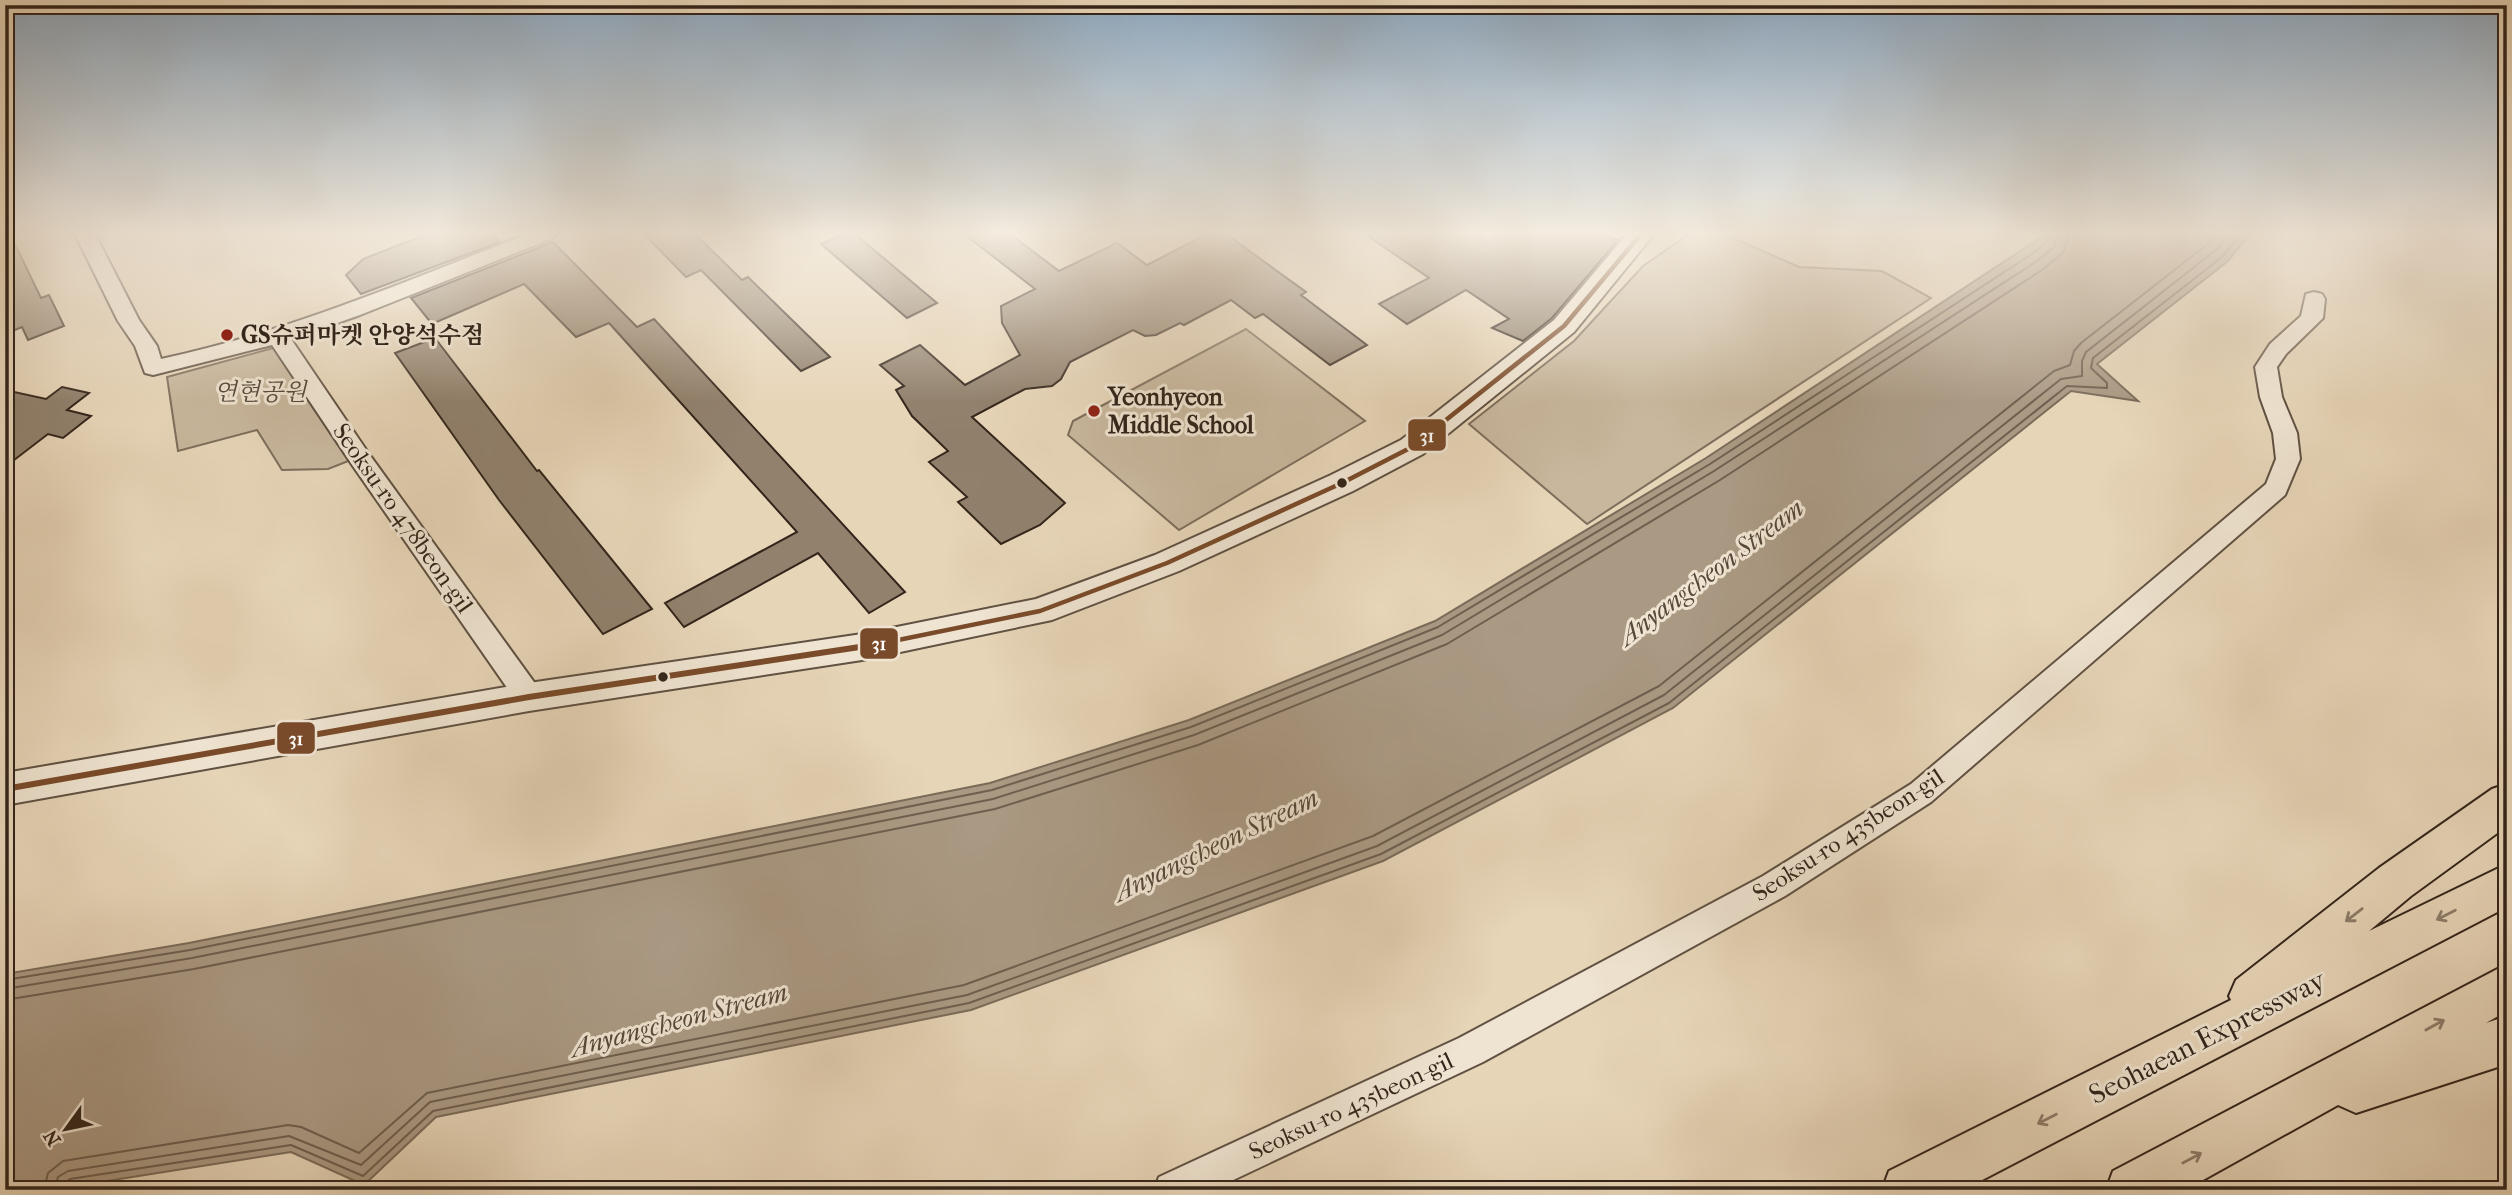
<svg xmlns="http://www.w3.org/2000/svg" width="2512" height="1195" font-family="'IM FELL French Canon','Noto Serif KR',serif">
  <style>
    .green { fill: #c8b79d; stroke: #7e6e5c; stroke-width: 2 }
    .water { fill: #aa9983; stroke: #7a6b59; stroke-width: 2 }
    .lines { fill: none; stroke-linecap: round; stroke-linejoin: round }
    .shore { stroke: #6e5f4f; stroke-width: 2 }
    .building { fill: #91816d; stroke: #33251b; stroke-width: 2 }
    .minor-casing { stroke: #605142; stroke-width: 4 }
    .tertiary-casing { stroke: #605142; stroke-width: 4 }
    .motorway-casing { stroke: #33251b; stroke-width: 4 }
    .minor { fill: #efe4d1; fill-rule: evenodd }
    .tertiary { fill: #efe4d1; fill-rule: evenodd }
    .motorway { fill: #e7d5b8; fill-rule: evenodd }
    .bus-1-far1-casing { stroke: #efe4d1; stroke-width: 9 }
    .bus-1-casing { stroke: #efe4d1; stroke-width: 11 }
    .bus-1-far1 { stroke: #7a4b2a; stroke-width: 4.5 }
    .bus-1 { stroke: #7a4b2a; stroke-width: 6 }
    .oneway { stroke: #8d7d6a }
    .poi-dot { fill: #8f2418; stroke: #efe4d1; stroke-width: 2.5 }
    .bus-dot { fill: #33251b; stroke: #efe4d1; stroke-width: 2.5 }
    .labels { text-anchor: middle; dominant-baseline: central; stroke-width: 6; stroke-linejoin: round; paint-order: stroke }
    .poi-label { font-size: 24px; font-weight: bold; fill: #33251b; stroke: #efe4d1; text-anchor: start }
    .park-label { font-size: 24px; font-style: italic; fill: #584a3c; stroke: #efe4d1 }
    .street-label { font-size: 24px; fill: #33251b; stroke: #efe4d1 }
    .water-label { font-size: 26px; font-style: italic; fill: #57483a; stroke: #efe4d1 }
    .near-street-label { font-size: 28px; fill: #33251b; stroke: #efe4d1 }
    .line-badge { stroke: #efe4d1; stroke-width: 2.5 }
    .badge-label { font-size: 19px; text-anchor: middle; font-weight: bold; fill: #fff }
  </style>
  <rect width="100%" height="100%" fill="#e7d5b8"/>
  <filter id="stains"><feTurbulence type="fractalNoise" baseFrequency=".00286" numOctaves="4"/><feColorMatrix values="0 0 0 0 .2 0 0 0 0 .09 0 0 0 0 .02 0 0 0 .5 -.17"/></filter>
  <radialGradient id="worn" r=".72"><stop offset=".6" stop-color="#630" stop-opacity="0"/><stop offset="1" stop-color="#630" stop-opacity=".3"/></radialGradient>
  <!-- green -->
  <g class="green">
    <path d="M 1689,234 L 1724,234 L 1799,267 L 1882,271 L 1931,298 L 1587,524 L 1469,424 L 1574,341 L 1643,266 Z"/>
    <path d="M 1246,329 L 1365,421 L 1179,530 L 1068,435 L 1073,421 Z"/>
    <path d="M 277,347 L 351,460 L 328,469 L 282,470 L 257,430 L 178,451 L 167,377 Z"/>
  </g>
  <!-- water -->
  <path class="water" d="M 2046,234 L 2250,234 L 2228,261 L 2097,364 L 2138,401 L 2071,391 L 1673,708 L 1383,861 L 971,1010 L 436,1117 L 364,1185 L 291,1152 L 50,1190 L 5,1190 L 5,974 L 189,943 L 990,783 L 1189,720 L 1435,621 L 1706,458 Z"/>
  <g class="lines">
    <!-- shore -->
    <g class="shore">
      <path d="M 5,980 L 190,950 L 992,790 L 1191,727 L 1438,627 L 1710,464 L 2032,254 L 2047,242 L 2049,234"/>
      <path d="M 5,989 L 192,958 L 993,799 L 1194,735 L 1442,635 L 1714,471 L 2037,261 L 2054,247 L 2058,234"/>
      <path d="M 5,1000 L 194,969 L 995,809 L 1198,745 L 1447,644 L 1720,480 L 2042,270 L 2063,253 L 2069,234"/>
      <path d="M 44,1190 L 48,1173 L 63,1161 L 288,1125 L 301,1127 L 359,1153 L 427,1093 L 964,985 L 1373,836 L 1659,686 L 2054,371 L 2070,365 L 2074,351 L 2081,343 L 2209,243 L 2216,234"/>
      <path d="M 54,1190 L 58,1177 L 68,1171 L 289,1136 L 361,1165 L 430,1102 L 967,995 L 1377,846 L 1664,695 L 2061,379 L 2082,376 L 2082,361 L 2086,352 L 2216,250 L 2229,234"/>
      <path d="M 63,1190 L 64,1183 L 70,1179 L 291,1145 L 363,1176 L 433,1111 L 969,1003 L 1381,854 L 1669,703 L 2067,386 L 2107,388 L 2107,383 L 2091,368 L 2093,358 L 2222,257 L 2241,234"/>
    </g>
  </g>
  <!-- building -->
  <g class="building">
    <path d="M 5,234 L 10,234 L 41,298 L 49,295 L 64,326 L 28,340 L 22,327 L 5,334 Z"/>
    <path d="M 427,234 L 492,234 L 500,242 L 361,294 L 346,275 L 363,259 Z"/>
    <path d="M 644,234 L 695,234 L 742,280 L 748,277 L 830,357 L 801,371 L 701,270 L 686,277 Z"/>
    <path d="M 842,234 L 855,234 L 937,303 L 907,318 L 821,244 Z"/>
    <path d="M 964,234 L 1010,234 L 1059,271 L 1117,243 L 1147,265 L 1207,234 L 1226,234 L 1306,292 L 1301,295 L 1367,345 L 1330,365 L 1263,314 L 1255,318 L 1231,300 L 1184,325 L 1180,323 L 1156,335 L 1145,336 L 1133,330 L 1070,362 L 1061,379 L 1052,386 L 1025,389 L 972,417 L 1065,503 L 1040,525 L 1001,544 L 958,502 L 967,497 L 929,462 L 948,451 L 912,416 L 896,390 L 904,386 L 880,365 L 920,345 L 965,385 L 1020,355 L 1002,323 L 1001,306 L 1035,289 Z"/>
    <path d="M 1365,234 L 1602,234 L 1618,240 L 1552,318 L 1523,341 L 1492,328 L 1509,319 L 1466,290 L 1407,324 L 1379,304 L 1429,278 Z"/>
    <path d="M 553,242 L 637,327 L 654,319 L 905,592 L 869,613 L 818,553 L 684,627 L 665,603 L 797,532 L 609,323 L 576,337 L 524,284 L 432,324 L 411,298 Z"/>
    <path d="M 435,338 L 537,471 L 539,470 L 652,609 L 603,634 L 499,500 L 395,353 Z"/>
    <path d="M 62,387 L 89,393 L 67,410 L 91,416 L 63,438 L 48,434 L 5,467 L 5,390 L 46,399 Z"/>
  </g>
  <g class="lines">
    <!-- minor casing -->
    <g class="minor-casing">
      <g id="minor">
        <path d="M 75,234 L 95,234 L 139,320 L 157,346 L 161,359 C 288,332 407,281 527,234 L 556,234 L 553,238 L 360,315 L 291,339 L 369,454 L 539,689 L 543,697 L 539,705 L 529,708 L 519,705 L 353,466 L 272,345 L 153,375 L 145,373 L 135,346 L 118,321 Z"/>
        <path d="M 2314,292 L 2322,294 L 2325,299 L 2323,318 L 2286,354 L 2277,367 L 2282,397 L 2297,433 L 2300,459 L 2285,495 L 1931,802 L 1785,896 L 1483,1062 L 1212,1190 L 1154,1190 L 1159,1177 L 1459,1038 L 1763,876 L 1911,784 L 2266,484 L 2276,459 L 2273,433 L 2260,397 L 2255,367 L 2270,344 L 2301,316 L 2306,294 Z"/>
      </g>
    </g>
    <!-- tertiary casing -->
    <g class="tertiary-casing">
      <path id="tertiary" d="M 1627,234 L 1654,234 L 1574,332 L 1423,454 L 1353,491 L 1179,571 L 1052,620 L 862,660 L 529,711 L 5,805 L 5,773 L 529,683 L 862,634 L 1036,599 L 1155,555 L 1331,475 L 1401,440 L 1554,320 Z"/>
    </g>
    <!-- motorway casing -->
    <g class="motorway-casing">
      <g id="motorway">
        <path d="M 2507,784 L 2507,826 L 2411,896 L 2369,931 L 2507,864 L 2507,907 L 1963,1190 L 1882,1190 L 1889,1171 L 2231,1000 L 2229,996 L 2236,980 L 2379,868 L 2492,789 Z"/>
        <path d="M 2507,964 L 2507,1011 L 2486,1023 L 2507,1016 L 2507,1064 L 2356,1113 L 2338,1105 L 2185,1190 L 2106,1190 L 2113,1171 Z"/>
      </g>
    </g>
    <!-- minor -->
    <use href="#minor" class="minor"/>
    <!-- tertiary -->
    <use href="#tertiary" class="tertiary"/>
    <!-- motorway -->
    <use href="#motorway" class="motorway"/>
    <!-- bus-1-far1 casing -->
    <g class="bus-1-far1-casing">
      <path id="bus-1-far1" d="M 864,647 L 1040,611 L 1167,563 L 1342,483 L 1412,447 L 1564,326 L 1641,234"/>
    </g>
    <!-- bus-1 casing -->
    <g class="bus-1-casing">
      <path id="bus-1" d="M 5,789 L 529,697 L 873,645"/>
    </g>
    <!-- bus-1-far1 -->
    <use href="#bus-1-far1" class="bus-1-far1"/>
    <!-- bus-1 -->
    <use href="#bus-1" class="bus-1"/>
  </g>
  <!-- one-way arrows -->
  <defs><path id="oneway-shaft" d="M-6 0H5M1.5-3L5.5 0L1.5 3" fill="none" stroke-width="1.6" stroke-linecap="round" stroke-linejoin="round" transform="scale(1.75)"/></defs>
  <g class="oneway">
    <use href="#oneway-shaft" transform="translate(2354 915) rotate(142)"/>
    <use href="#oneway-shaft" transform="translate(2446 915) rotate(153)"/>
    <use href="#oneway-shaft" transform="translate(2435 1025) rotate(-29)"/>
    <use href="#oneway-shaft" transform="translate(2047 1119) rotate(153)"/>
    <use href="#oneway-shaft" transform="translate(2192 1158) rotate(-28)"/>
  </g>
  <!-- sky -->
  <linearGradient id="sky" x2="0" y2="1"><stop stop-color="#8fa9c0"/><stop offset="0.58" stop-color="#f4ecdf"/><stop offset="1" stop-color="#f4ecdf" stop-opacity="0"/></linearGradient>
  <rect width="2512" height="402" fill="url(#sky)"/>
  <!-- markers -->
  <g class="poi-dot">
    <circle cx="227" cy="335" r="7"/>
    <circle cx="1094" cy="411" r="7"/>
  </g>
  <g class="bus-dot">
    <circle cx="1342" cy="483" r="6"/>
    <circle cx="663" cy="677" r="6"/>
  </g>
  <g class="labels">
    <!-- poi labels -->
    <g class="poi-label">
      <text x="241" y="335">GS슈퍼마켓 안양석수점</text>
      <text x="1108" y="397">Yeonhyeon<tspan x="1108" dy="28">Middle School</tspan></text>
    </g>
    <!-- park labels -->
    <g class="park-label">
      <text x="260" y="392">연현공원</text>
    </g>
    <!-- street labels -->
    <g class="street-label">
      <text transform="translate(403 518) rotate(55)">Seoksu-ro 478beon-gil</text>
      <text transform="translate(1848 835) rotate(-33)">Seoksu-ro 435beon-gil</text>
      <text transform="translate(1351 1106) rotate(-25)">Seoksu-ro 435beon-gil</text>
    </g>
    <!-- water labels -->
    <g class="water-label">
      <text transform="translate(1711 572) rotate(-37)">Anyangcheon Stream</text>
      <text transform="translate(1216 845) rotate(-26)">Anyangcheon Stream</text>
      <text transform="translate(679 1020) rotate(-15)">Anyangcheon Stream</text>
    </g>
    <!-- near-street labels -->
    <g class="near-street-label">
      <text transform="translate(2207 1037) rotate(-27)">Seohaean Expressway</text>
    </g>
  </g>
  <g class="line-badge">
    <rect x="1407" y="418" width="40" height="34" rx="7" fill="#7a4b2a"/>
    <rect x="859" y="627" width="40" height="33" rx="7" fill="#7a4b2a"/>
    <rect x="276" y="721" width="40" height="34" rx="7" fill="#7a4b2a"/>
  </g>
  <g class="badge-label">
    <text x="1427" y="442">31</text>
    <text x="879" y="650">31</text>
    <text x="296" y="745">31</text>
  </g>
  <!-- margin -->
  <rect width="2512" height="1195" fill="none" stroke="#e7d5b8" stroke-width="28"/>
  <rect x="7" y="7" width="2498" height="1181" fill="none" stroke="#33251b" stroke-width="3.5"/>
  <rect x="14" y="14" width="2484" height="1167" fill="none" stroke="#33251b" stroke-width="2"/>
  <!-- north arrow -->
  <g transform="translate(66 1129) rotate(237)" stroke="#efe4d1" stroke-width="5" paint-order="stroke">
  <path d="M0-5L12 26L0 18L-12 26Z" fill="#33251b"/>
  <text y="-10" font-size="19" font-weight="bold" text-anchor="middle" fill="#33251b">N</text>
  </g>
  <rect width="100%" height="100%" filter="url(#stains)"/>
  <rect width="100%" height="100%" fill="url(#worn)"/>
</svg>
